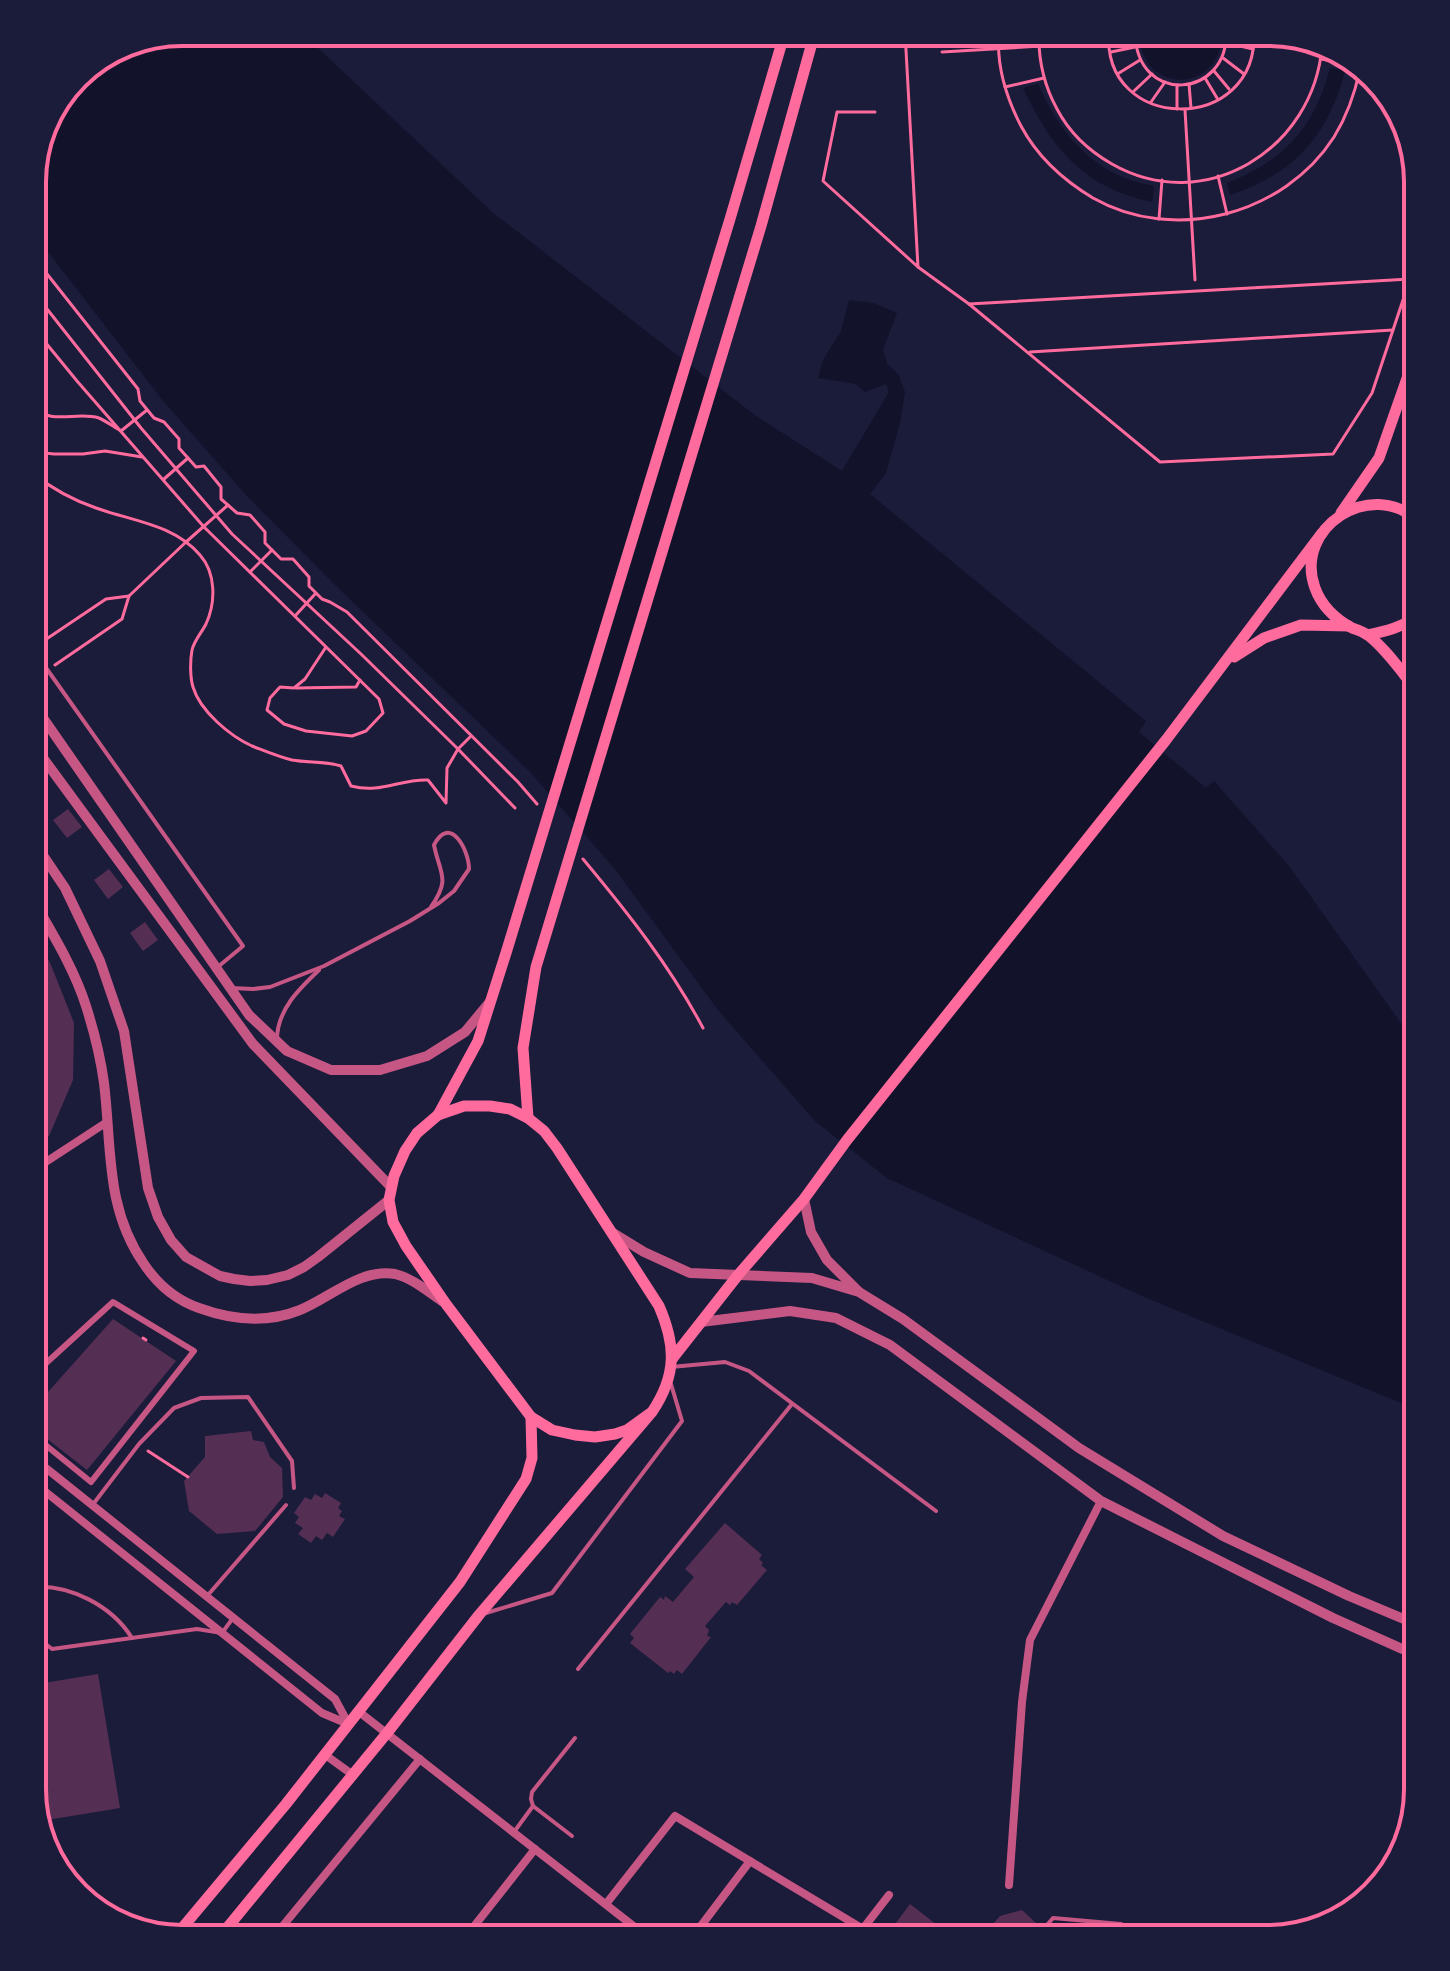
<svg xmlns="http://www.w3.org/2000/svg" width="1450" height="1971" font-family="'PT Sans Narrow',sans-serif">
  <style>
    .water { fill: #12122b }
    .building { fill: #542f53 }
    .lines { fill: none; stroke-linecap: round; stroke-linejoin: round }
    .path { stroke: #ff6b9d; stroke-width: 3 }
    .service { stroke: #c65784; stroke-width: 4 }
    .pedestrian { stroke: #c65784; stroke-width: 6 }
    .minor { stroke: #c65784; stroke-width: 8 }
    .tertiary { stroke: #c65784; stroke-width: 10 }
    .secondary { stroke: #ff6b9d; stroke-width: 11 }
    .rim { fill: none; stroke: #ff6b9d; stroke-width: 4 }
  </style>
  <rect width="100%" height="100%" fill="#1b1b3a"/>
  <!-- water -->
  <g class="water">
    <path d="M 182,32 L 301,32 L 492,212 L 756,416 L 842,471 L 889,392 L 886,384 L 865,392 L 856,384 L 818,378 L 823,360 L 841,331 L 849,300 L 873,303 L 897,313 L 883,349 L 887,364 L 898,374 L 905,392 L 900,423 L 886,473 L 870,494 L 1146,721 L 1139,732 L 1206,788 L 1214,781 L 1289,866 L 1418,1047 L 1418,1410 L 1142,1296 L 887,1178 L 815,1121 L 718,1010 L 614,868 L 531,773 L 336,586 L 247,496 L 164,402 L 32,231 L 32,172 L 48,115 L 83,69 Z"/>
    <path d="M 1140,32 L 1222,32 C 1222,97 1137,94 1140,32 Z"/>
    <path d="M 1330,68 L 1345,71 C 1328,136 1294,174 1230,195 L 1227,183 C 1285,160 1314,128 1330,68 Z"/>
    <path d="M 1038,84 C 1061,136 1095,176 1154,186 L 1152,202 C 1084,188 1051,148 1023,88 Z"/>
  </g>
  <!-- building -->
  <g class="building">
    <path d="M 32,757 L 44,773 L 32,782 Z"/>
    <path d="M 68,809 L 82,827 L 67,838 L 53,820 Z"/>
    <path d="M 109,869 L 123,887 L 108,899 L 94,880 Z"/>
    <path d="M 145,922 L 158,940 L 143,951 L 130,933 Z"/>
    <path d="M 32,927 L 51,965 L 74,1023 L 73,1080 L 49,1136 L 32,1149 Z"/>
    <path d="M 113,1319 L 176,1361 L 87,1470 L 32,1427 L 32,1410 Z"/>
    <path d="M 251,1431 L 253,1440 L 264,1442 L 270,1457 L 282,1468 L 283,1497 L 255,1531 L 217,1534 L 189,1511 L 184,1481 L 205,1457 L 205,1436 Z"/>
    <path d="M 325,1493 L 341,1503 L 338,1508 L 342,1511 L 339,1516 L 345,1519 L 333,1537 L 327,1533 L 322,1540 L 316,1536 L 311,1543 L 298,1534 L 303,1528 L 295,1523 L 299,1517 L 294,1513 L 305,1497 L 311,1500 L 315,1494 L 322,1498 Z"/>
    <path d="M 725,1523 L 762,1555 L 759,1559 L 763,1563 L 761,1565 L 767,1570 L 737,1605 L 732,1602 L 730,1605 L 726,1602 L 705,1626 L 709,1630 L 707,1636 L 711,1637 L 682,1674 L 677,1670 L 674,1674 L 670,1671 L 668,1673 L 630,1643 L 634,1638 L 630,1634 L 660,1597 L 664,1600 L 665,1596 L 673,1602 L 694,1577 L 685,1569 Z"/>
    <path d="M 98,1674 L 120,1808 L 41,1821 L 32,1789 L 32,1685 Z"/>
    <path d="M 910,1904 L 955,1939 L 884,1939 Z"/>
    <path d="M 1022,1910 L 1036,1923 L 1021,1939 L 991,1939 L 984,1934 L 1000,1916 Z"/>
  </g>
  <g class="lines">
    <!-- path -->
    <g class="path">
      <path d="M 999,32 C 996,65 1006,97 1021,126 C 1037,156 1063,180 1093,198 C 1174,244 1284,215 1334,137 C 1347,116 1355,93 1360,69"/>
      <path d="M 1039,32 C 1038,59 1044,85 1057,109 C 1069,132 1089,151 1112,164 C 1205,217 1314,149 1322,46"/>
      <path d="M 1109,32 C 1101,133 1258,136 1254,32"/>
      <path d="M 1135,32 C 1136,107 1229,98 1226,32"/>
      <path d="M 1254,34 L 1278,32"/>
      <path d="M 1227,43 L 1253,49"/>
      <path d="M 942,52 L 1109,42"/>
      <path d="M 1111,52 L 1135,47"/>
      <path d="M 1223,58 L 1244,74"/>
      <path d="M 1321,59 L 1356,65"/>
      <path d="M 1214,71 L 1229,89"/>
      <path d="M 1119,73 L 1140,60"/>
      <path d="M 1205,78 L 1217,98"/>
      <path d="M 1189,84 L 1191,108"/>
      <path d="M 1177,85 L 1177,109"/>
      <path d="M 1005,87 L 1044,78"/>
      <path d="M 1134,91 L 1152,74"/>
      <path d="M 1151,102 L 1165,82"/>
      <path d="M 1185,110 L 1195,280"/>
      <path d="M 875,112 L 837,112 L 823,181 L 918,267 L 905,32"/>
      <path d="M 1218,176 L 1227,214"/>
      <path d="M 1159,219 L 1162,180"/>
      <path d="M 32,255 L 138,389 L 140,401 L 154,418 L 164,422 L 179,439 L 179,448 L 196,467 L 204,466 L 221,487 L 221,499 L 237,513 L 250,515 L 265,532 L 265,543 L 281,559 L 293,559 L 309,577 L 309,586 L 322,599 L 330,602 L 347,612 L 518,782 L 537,804"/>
      <path d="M 918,267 L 969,304 L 1410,279 L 1418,258"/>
      <path d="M 32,290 L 141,428 L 232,534 L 361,654 L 458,749 L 470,737"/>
      <path d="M 969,304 L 1160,462 L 1333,454 L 1372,393 L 1410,279"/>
      <path d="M 32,326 L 77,381 L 204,527 L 379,699 L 383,713 L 366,731 L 352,736 L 306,731 L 284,724 L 267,710 L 270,698 L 280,687 L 294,688 L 305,679 L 326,647"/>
      <path d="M 1030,352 L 1393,330"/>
      <path d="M 32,406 C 51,426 76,411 99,418 C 106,421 114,427 121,431 L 147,410"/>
      <path d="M 35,452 L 54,454 L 83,454 L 105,451 L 142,457"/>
      <path d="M 32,466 L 35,452 L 32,450"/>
      <path d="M 32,473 C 51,488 73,500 96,508 C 132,521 173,524 200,555 C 216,573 216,602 206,624 C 202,632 194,641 192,650 C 190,661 190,677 193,687 C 200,711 230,736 252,746 C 265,751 279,757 292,760 C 308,763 325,761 341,766 L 351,786 C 381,794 399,779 428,780 L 446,803 L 447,768 L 458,749 L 515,808"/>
      <path d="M 164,479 L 188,458"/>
      <path d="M 250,572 L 272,550"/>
      <path d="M 295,616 L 316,593"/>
      <path d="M 42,642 L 106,599 L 129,596"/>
      <path d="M 55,665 L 122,619 L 129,596 L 186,542 L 228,505"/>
      <path d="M 296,688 L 356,687 L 360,680"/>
      <path d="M 583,859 C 628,913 670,966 703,1028"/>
      <path d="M 143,1338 L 146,1340"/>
      <path d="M 148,1451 L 188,1477"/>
    </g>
    <!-- service -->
    <g class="service">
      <path d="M 32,648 L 243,946 L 219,966"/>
      <path d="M 231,988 L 253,989 L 270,987 L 324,966 L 410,921 L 439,903 L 454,891 L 469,869 C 469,850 450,814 434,845 C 440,875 451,878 431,907"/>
      <path d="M 277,1038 C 278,1009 299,989 319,970"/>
      <path d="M 671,1367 L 725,1362 L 749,1371 L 936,1511"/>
      <path d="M 94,1503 L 139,1444 L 174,1408 L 201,1398 L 248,1397 L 292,1461 L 294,1488"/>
      <path d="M 32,1587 C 70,1584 112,1606 132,1638"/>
      <path d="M 208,1595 L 286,1505"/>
      <path d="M 486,1613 L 552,1593 L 682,1421 L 671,1384"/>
      <path d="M 32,1642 L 43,1642 L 52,1649 L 197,1629 L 222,1633 L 233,1618"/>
      <path d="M 578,1669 L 792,1404"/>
      <path d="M 533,1806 L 572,1836"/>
      <path d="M 514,1832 L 533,1806 L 531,1799 L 532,1792 L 575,1738"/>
      <path d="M 1035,1939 L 1053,1918 L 1121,1924 L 1157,1939"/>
      <path d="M 1071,1939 L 1075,1935 L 1103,1939"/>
    </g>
    <!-- pedestrian -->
    <path class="pedestrian" d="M 32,1434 L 91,1482 L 194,1351 L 113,1302 L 32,1376"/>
    <!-- minor -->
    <g class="minor">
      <path d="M 32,862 L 42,854"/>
      <path d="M 32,1171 L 107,1122"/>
      <path d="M 32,1457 L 335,1699 L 349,1725"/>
      <path d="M 32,1481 L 322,1713 L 348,1724"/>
      <path d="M 358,1711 L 650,1939"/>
      <path d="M 324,1754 L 353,1775"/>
      <path d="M 1009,1885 L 1022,1702 L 1030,1640 L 1101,1501"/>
      <path d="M 606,1904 L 675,1816 L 863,1929"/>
      <path d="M 272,1939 L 420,1759"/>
      <path d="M 464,1939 L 535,1849"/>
      <path d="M 691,1939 L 750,1861"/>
      <path d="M 855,1939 L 889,1895"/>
    </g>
    <!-- tertiary -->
    <g class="tertiary">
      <path d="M 32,702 L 249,1015 L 287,1051 L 331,1070 L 380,1070 L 427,1056 L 465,1032 L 489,1003"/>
      <path d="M 32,743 L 253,1044 L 391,1187"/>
      <path d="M 32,839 L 65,888 L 100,961 L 124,1031 L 148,1188 L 158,1217 L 171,1240 L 186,1257 L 220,1276 L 234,1279 L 250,1281 L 267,1280 L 288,1275 L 304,1267 L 318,1257 L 389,1200"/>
      <path d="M 32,898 C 52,933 74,968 86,1006 C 93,1028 101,1061 104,1083 C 112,1148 105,1208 144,1264 C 158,1285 176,1300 199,1308 C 232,1320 268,1323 300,1310 C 330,1298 360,1268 395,1274 C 412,1278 427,1291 442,1301"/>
      <path d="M 804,1199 L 811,1232 L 827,1260 L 858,1291"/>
      <path d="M 613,1233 L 644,1252 L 690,1273 L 812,1278 L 859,1292 L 903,1319 L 1079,1448 L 1223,1536 L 1349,1596 L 1418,1625"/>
      <path d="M 701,1322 L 790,1311 L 836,1318 L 890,1345 L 1101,1501 L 1333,1618 L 1418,1656"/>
    </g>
    <!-- secondary -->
    <g class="secondary">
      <path d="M 1341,513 L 1379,458 L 1418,347"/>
      <path d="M 1368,635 C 1387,631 1403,627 1418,615"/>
      <path d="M 1234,657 L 1264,638 L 1301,625 L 1349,626"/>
      <path d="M 1418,692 C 1403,674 1388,651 1369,636 C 1364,632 1358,630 1352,628 C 1335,619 1322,607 1315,588 C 1293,528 1371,477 1418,521"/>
      <path d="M 438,1115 L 478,1041 L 506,953 L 730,219 L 785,32"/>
      <path d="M 528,1118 L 523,1048 L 536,967 L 761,226 L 815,32"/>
      <path d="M 672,1359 L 738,1275 L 804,1199 L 847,1140 L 1166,740 L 1322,533"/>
      <path d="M 173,1939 L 286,1804 L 460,1582 L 526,1479 L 532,1458 L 531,1417"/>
      <path d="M 218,1939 L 387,1733 L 479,1615 L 652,1412 C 677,1375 676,1345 659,1306 L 557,1148 L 544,1131 L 528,1118 L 510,1109 L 490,1106 L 464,1106 L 438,1115 L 417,1133 L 405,1151 L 394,1176 L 389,1200 L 393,1222 L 406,1246 L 446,1304 L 531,1417 L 552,1430 L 575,1435 L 595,1437 L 615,1434 L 627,1430 L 652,1412"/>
    </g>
  </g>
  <!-- crop -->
  <path d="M0 0H1450V1971H0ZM182 46H1268A136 136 0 0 1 1404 182V1789A136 136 0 0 1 1268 1925H182A136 136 0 0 1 46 1789V182A136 136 0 0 1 182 46Z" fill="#1b1b3a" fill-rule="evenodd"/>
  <path class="rim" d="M182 46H1268A136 136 0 0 1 1404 182V1789A136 136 0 0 1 1268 1925H182A136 136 0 0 1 46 1789V182A136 136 0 0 1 182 46Z"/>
</svg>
